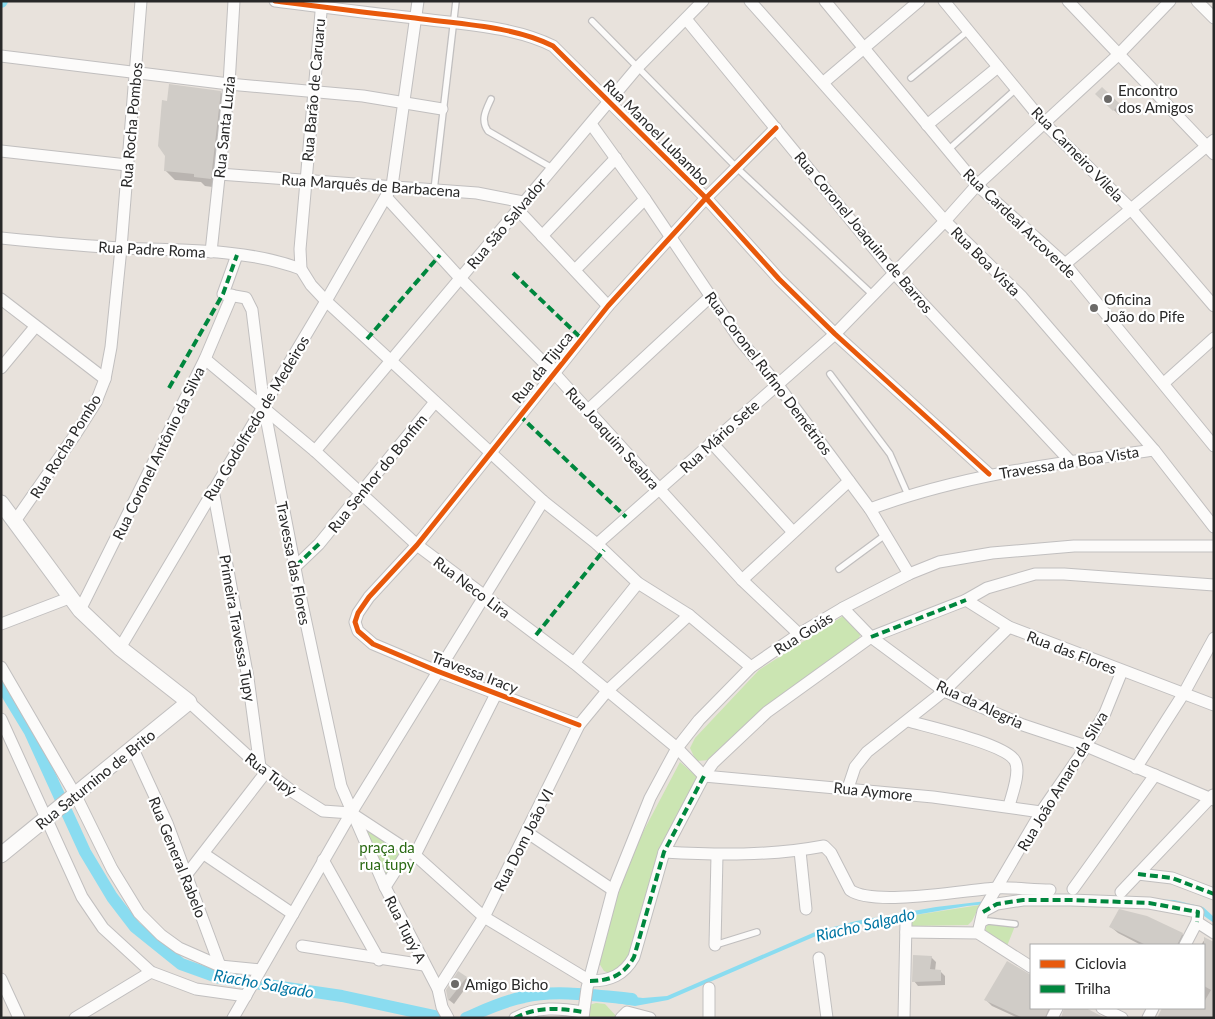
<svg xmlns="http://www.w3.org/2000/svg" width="1215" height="1019" font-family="Lato,sans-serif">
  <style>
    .green { fill: #cbe5b2 }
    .water { fill: #8adcf0 }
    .shadow { fill: #0003 }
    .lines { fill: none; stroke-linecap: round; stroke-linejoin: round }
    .canal { stroke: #8adcf0; stroke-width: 12 }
    .building { fill: #d0ccc7 }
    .lane-casing { stroke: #c1bfbf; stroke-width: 8 }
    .street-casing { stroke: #c1bfbf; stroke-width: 13 }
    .secondary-casing { stroke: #c1bfbf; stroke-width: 17 }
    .lane { stroke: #fcfbfa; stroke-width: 5.5 }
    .street { stroke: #fcfbfa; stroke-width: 11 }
    .secondary { stroke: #fcfbfa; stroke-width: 15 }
    .quiet { stroke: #00873e; stroke-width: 4; stroke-dasharray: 8 4; stroke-linecap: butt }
    .cycleway-casing { stroke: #fff; stroke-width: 8 }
    .cycleway { stroke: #e8590c; stroke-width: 5 }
    .poi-dot { fill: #6b6967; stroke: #fff; stroke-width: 2 }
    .labels { text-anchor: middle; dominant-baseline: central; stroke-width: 4.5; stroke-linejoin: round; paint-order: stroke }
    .street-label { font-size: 15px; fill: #282828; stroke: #fff }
    .poi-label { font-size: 15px; fill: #282828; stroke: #fff; text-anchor: start }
    .park-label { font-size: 15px; fill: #2b6a13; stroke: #fff }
    .water-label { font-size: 16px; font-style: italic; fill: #0276a3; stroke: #fff }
  </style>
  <rect width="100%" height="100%" fill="#e8e2dc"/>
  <!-- green -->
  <g class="green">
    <path d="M 843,616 L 861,633 L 859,638 L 710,760 L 696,761 L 690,748 L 695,738 L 759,670 Z"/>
    <path d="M 680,762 L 696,776 L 696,783 L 658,854 L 628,958 L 622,967 L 611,974 L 604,971 L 597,960 L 619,885 L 632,853 Z"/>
    <path d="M 351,813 L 408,851 L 385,887 Z"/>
    <path d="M 980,905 L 972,921 L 968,925 L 909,926 L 909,916 Z"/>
    <path d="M 987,924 L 1015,926 L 1007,946 L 985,931 Z"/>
    <path d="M 596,1003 L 605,1004 L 618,1018 L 588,1018 L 589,1005 Z"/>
  </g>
  <!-- water -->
  <path class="water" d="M 1028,896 L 1174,900 L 1203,907 L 1214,917 L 1214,923 L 1194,909 L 997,903 L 967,906 L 857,925 L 816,936 L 668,1000 L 635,1006 L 616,1003 L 617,995 L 643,998 L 667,996 L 815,932 L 856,921 L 936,907 Z"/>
  <!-- shadow -->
  <g class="shadow">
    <path d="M 1102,88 L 1124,109 L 1119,115 L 1097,94 Z"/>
    <path d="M 220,92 L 230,101 L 220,188 L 205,186 L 201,182 L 175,180 L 165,170 L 168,102 Z"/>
    <path d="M 1111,927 L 1182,934 L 1189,941 L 1186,945 L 1141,945 L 1118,933 Z"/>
    <path d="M 1205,939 L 1214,944 L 1214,1018 L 1158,1018 L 1164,1008 L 1204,1008 L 1204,945 L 1201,945 Z"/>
    <path d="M 931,957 L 936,962 L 935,971 L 940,971 L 945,976 L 945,985 L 918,986 L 914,981 Z"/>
    <path d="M 1008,963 L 1031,977 L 1031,1008 L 1060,1008 L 1052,1018 L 1018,1018 L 992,1006 L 986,1000 Z"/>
    <path d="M 466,978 L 470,982 L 454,1004 L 449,1000 L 447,991 Z"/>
  </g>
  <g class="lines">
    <!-- canal -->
    <g class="canal">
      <path d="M 1,2 L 2,1"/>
      <path d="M 1,684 L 30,732 L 85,852 L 112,897 L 135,927 L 181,964 L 220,978 L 342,996 L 444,1018"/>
      <path d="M 466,1018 C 485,1010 503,1001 524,997 C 555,989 600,996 632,999"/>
    </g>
  </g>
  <!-- building -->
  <g class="building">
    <path d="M 169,84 L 221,91 L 211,179 L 194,177 L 194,174 L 164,171 L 165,156 L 158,146 L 162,100 L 167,101 Z"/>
    <path d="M 1102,87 L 1120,104 L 1113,111 L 1095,94 Z"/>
    <path d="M 1119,909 L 1147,916 L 1183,933 L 1177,945 L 1146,945 L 1109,927 Z"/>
    <path d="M 1204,937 L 1214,942 L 1214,1018 L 1157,1018 L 1162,1008 L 1204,1008 L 1204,1002 L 1211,990 L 1204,986 Z"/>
    <path d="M 913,955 L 932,956 L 930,969 L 941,970 L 941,981 L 912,982 Z"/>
    <path d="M 1007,961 L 1031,975 L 1031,1008 L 1049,1008 L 1045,1018 L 1023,1018 L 984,1000 Z"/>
    <path d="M 458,971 L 467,977 L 448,1001 L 446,990 Z"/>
    <path d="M 1064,1008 L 1086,1008 L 1105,1018 L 1061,1018 Z"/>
  </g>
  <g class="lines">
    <!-- lane casing -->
    <g class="lane-casing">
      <g id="lane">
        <path d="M 592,21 L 738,169 L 873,295"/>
        <path d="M 911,78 L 968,31"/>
        <path d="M 491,99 C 486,110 480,120 488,131 L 552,168"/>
        <path d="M 948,150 L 1016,89"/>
        <path d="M 434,190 L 456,1"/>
        <path d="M 830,374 L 890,454 L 908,495"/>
        <path d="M 839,569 L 885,535"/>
        <path d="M 980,925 L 988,921 L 1015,924"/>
        <path d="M 715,945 L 757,932"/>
      </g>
    </g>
    <!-- street casing -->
    <g class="street-casing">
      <g id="street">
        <path d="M 275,1 C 322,7 368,13 415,18 C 459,24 514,26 553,46 L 706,198 L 779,279 L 835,334 L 989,474"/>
        <path d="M 322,1 L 300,249 L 301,269 L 311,285 L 326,301 L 543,501 L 597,544 L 638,583 L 689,615 L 751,667"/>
        <path d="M 750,1 L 945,221 L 1022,297 L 1154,450 L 1214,527"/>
        <path d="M 825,1 L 977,185 L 1065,264 L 1214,446"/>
        <path d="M 944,1 L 1045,124 L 1130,208 L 1214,306"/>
        <path d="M 1068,1 L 1214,154"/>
        <path d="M 1197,1 L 1214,18"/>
        <path d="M 686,19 L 894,273 L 1070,461"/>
        <path d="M 1,56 L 229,84 L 363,96 L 442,109"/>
        <path d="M 824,82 L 919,1"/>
        <path d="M 591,124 L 645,199 L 740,340 L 777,384 L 870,509 L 909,574"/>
        <path d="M 927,125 L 998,67"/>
        <path d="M 1,151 L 127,165"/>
        <path d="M 219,174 L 477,193 L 523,202"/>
        <path d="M 386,197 L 460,278 L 555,374 L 742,580 L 799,634"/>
        <path d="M 518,210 L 608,306"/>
        <path d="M 542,236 L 616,158"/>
        <path d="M 1,238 C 42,242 83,246 123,248 C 182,251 245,248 301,269"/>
        <path d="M 211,252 L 229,84 L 234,1"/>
        <path d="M 237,255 L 223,294 L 246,298 L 252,310 L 264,407 L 301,599 L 341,786 L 385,887 L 438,989 L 442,1007 L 448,1018"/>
        <path d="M 1065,264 L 1214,140"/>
        <path d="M 575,270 L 645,199"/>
        <path d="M 1,299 L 105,379"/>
        <path d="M 205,359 L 315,451 L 417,545 L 574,663 L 677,748 L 704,776"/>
        <path d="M 1,368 L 35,327"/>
        <path d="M 1164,383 L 1214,338"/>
        <path d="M 588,410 L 711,296"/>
        <path d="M 711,442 L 793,532"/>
        <path d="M 315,451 L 637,68 L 703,1"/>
        <path d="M 213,490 L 248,678 L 260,767"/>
        <path d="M 870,509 C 961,475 1057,463 1154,450"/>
        <path d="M 15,521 L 75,435 L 96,402 L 105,379 L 111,347 L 121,248 L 141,1"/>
        <path d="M 597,544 L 835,334 L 945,221 L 977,185 L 1118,55 L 1170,1"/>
        <path d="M 296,566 L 319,544 L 435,402"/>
        <path d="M 742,580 L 849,481"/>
        <path d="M 966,600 L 1009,627 L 1214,705"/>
        <path d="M 843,608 L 871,637 L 944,691 L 1023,725 L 1086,746 L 1214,800"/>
        <path d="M 80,610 L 205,359 L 232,295"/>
        <path d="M 1,624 L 69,598"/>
        <path d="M 120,648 L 326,301 L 392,186 L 418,1"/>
        <path d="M 574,663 L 638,583"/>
        <path d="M 1,667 L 76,796 L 112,869 L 139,913 L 161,935 L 179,948 L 220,966 L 260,970"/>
        <path d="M 189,702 L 260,767 L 293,792 L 323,811 L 351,813 L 415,855 L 484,917 L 590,981 C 610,981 624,975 634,957 L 664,852 L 704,776 L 713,763 L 767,712 L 871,637 L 966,600 L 987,588 L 1035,574 L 1064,574 L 1214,585"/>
        <path d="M 1,719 L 82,897 L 103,928 L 151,972 L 196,989 L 246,996"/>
        <path d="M 908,721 C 929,727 1006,744 1015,761 C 1021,772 1012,794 1009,806"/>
        <path d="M 579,725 L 437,671 L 373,644 L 358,631 L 355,622 L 358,613 L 369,597 L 417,545 L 608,306 L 706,198 L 776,128"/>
        <path d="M 133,749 L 167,823 L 220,966"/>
        <path d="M 1136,768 L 1184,693 L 1214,638"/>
        <path d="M 704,776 L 933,797 L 1041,812"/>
        <path d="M 848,788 L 855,767 L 867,752 L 944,691 L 1009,627"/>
        <path d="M 528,833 L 613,890"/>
        <path d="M 800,851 L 806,909"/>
        <path d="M 664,852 C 717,855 771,856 824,846 L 831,853 L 850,890 C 873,907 965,890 996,888 C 1013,887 1032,890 1050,890"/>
        <path d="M 204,854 L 293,914"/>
        <path d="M 415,855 L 496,694"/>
        <path d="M 323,860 L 379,960"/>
        <path d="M 187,874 L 266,772"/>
        <path d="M 1138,874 L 1172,878 L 1214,894"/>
        <path d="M 385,887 L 408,851"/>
        <path d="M 1073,889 L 1155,775"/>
        <path d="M 1121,892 L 1213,795"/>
        <path d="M 984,911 L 997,904 L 1023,900 L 1071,900 L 1149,903 L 1198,912 L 1197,922 L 1185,945"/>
        <path d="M 1197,922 L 1214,933"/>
        <path d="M 906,932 L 978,933 L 1031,967"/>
        <path d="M 978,933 L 983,911 L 1041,812 L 1083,751 L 1105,713 L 1122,671"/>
        <path d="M 715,945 L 717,855"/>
        <path d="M 302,946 L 424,965"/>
        <path d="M 819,958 L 827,1018"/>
        <path d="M 1,979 L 19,1018"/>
        <path d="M 709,988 L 709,1018"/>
        <path d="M 438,989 L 484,917 L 579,725 L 607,691 L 689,615"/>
        <path d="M 1102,1008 L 1122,1018"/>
        <path d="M 75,1018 L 151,972"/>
        <path d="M 233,1018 L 351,813 L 543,501"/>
        <path d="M 515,1018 C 537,1006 560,1008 583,1012"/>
        <path d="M 583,1018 L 587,988 L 613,890 L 650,798 L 677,748 L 699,720 L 751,667 L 799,634 L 843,608 L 909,574 L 939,562 L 992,553 L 1074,546 L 1214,546"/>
        <path d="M 621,1018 L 627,1012 L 650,1018"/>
        <path d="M 904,1018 L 906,922"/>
        <path d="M 1052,1018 L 1057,1008"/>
        <path d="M 1148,1018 L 1153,1008"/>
      </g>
    </g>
    <!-- secondary casing -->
    <g class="secondary-casing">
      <path id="secondary" d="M 1,503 L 80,610 L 120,648 L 189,702 L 1,855"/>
    </g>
    <!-- lane -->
    <use href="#lane" class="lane"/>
    <!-- street -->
    <use href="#street" class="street"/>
    <!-- secondary -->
    <use href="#secondary" class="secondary"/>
    <!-- quiet -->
    <g class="quiet">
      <path d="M 513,273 L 582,339"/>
      <path d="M 367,339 L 440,255"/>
      <path d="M 169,388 L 223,294 L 237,255"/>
      <path d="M 519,415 L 626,517"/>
      <path d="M 296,566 L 319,544"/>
      <path d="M 536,635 L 604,550"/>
      <path d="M 871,637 L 966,600"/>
      <path d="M 1138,874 L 1172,878 L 1214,894"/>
      <path d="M 983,912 L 997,904 L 1023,900 L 1071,900 L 1149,903 L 1198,912 L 1197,922"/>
      <path d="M 590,981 C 610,981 624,975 634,957 L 664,852 L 704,776"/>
      <path d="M 515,1018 C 537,1006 560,1008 583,1012"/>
    </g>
    <!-- cycleway casing -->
    <g class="cycleway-casing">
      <g id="cycleway">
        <path d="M 275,1 C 322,7 368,13 415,18 C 459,24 514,26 553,46 L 706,198 L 779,279 L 835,334 L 989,474"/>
        <path d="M 579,725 L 437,671 L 373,644 L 358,631 L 355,622 L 358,613 L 369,597 L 417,545 L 608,306 L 706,198 L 776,128"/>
      </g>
    </g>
    <!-- cycleway -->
    <use href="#cycleway" class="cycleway"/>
  </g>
  <!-- markers -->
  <g class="poi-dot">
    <circle cx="1108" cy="99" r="5"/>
    <circle cx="1094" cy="308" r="5"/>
    <circle cx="455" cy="984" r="5"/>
  </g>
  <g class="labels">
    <!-- street labels -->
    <g class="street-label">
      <text transform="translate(313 90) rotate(-85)">Rua Barão de Caruaru</text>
      <text transform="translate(131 125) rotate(-85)">Rua Rocha Pombos</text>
      <text transform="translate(224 127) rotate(-84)">Rua Santa Luzia</text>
      <text transform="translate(657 132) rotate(45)">Rua Manoel Lubambo</text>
      <text transform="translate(1078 154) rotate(46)">Rua Carneiro Vilela</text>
      <text transform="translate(371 185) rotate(4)">Rua Marquês de Barbacena</text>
      <text transform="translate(506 223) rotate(-50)">Rua São Salvador</text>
      <text transform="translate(1020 223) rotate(44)">Rua Cardeal Arcoverde</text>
      <text transform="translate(864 232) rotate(50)">Rua Coronel Joaquim de Barros</text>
      <text transform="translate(152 249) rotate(3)">Rua Padre Roma</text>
      <text transform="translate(986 261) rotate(45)">Rua Boa Vista</text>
      <text transform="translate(542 367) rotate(-51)">Rua da Tijuca</text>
      <text transform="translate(769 373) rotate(53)">Rua Coronel Rufino Demétrios</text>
      <text transform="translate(256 418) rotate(-59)">Rua Godolfredo de Medeiros</text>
      <text transform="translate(719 436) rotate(-42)">Rua Mário Sete</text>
      <text transform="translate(613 438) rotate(48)">Rua Joaquim Seabra</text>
      <text transform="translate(65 446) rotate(-58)">Rua Rocha Pombo</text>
      <text transform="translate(158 453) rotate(-64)">Rua Coronel Antônio da Silva</text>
      <text transform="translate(1069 462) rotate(-9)">Travessa da Boa Vista</text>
      <text transform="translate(377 473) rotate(-51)">Rua Senhor do Bonfim</text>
      <text transform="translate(294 563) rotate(79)">Travessa das Flores</text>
      <text transform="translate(472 587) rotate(37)">Rua Neco Lira</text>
      <text transform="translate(238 628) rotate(80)">Primeira Travessa Tupy</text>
      <text transform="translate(803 633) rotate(-32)">Rua Goiás</text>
      <text transform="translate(1072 652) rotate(21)">Rua das Flores</text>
      <text transform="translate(475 672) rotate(21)">Travessa Iracy</text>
      <text transform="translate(980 704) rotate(25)">Rua da Alegria</text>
      <text transform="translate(271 774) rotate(38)">Rua Tupý</text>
      <text transform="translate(95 779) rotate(-39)">Rua Saturnino de Brito</text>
      <text transform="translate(1062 781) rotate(-59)">Rua João Amaro da Silva</text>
      <text transform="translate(873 791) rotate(6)">Rua Aymore</text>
      <text transform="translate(523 840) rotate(-63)">Rua Dom João VI</text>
      <text transform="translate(178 857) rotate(68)">Rua General Rabelo</text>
      <text transform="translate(406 929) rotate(63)">Rua Tupý A</text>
    </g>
    <!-- poi labels -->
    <g class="poi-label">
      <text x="1118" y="90">Encontro<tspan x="1118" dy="17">dos Amigos</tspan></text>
      <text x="1104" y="299">Oficina<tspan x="1104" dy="17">João do Pife</tspan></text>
      <text x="465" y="984">Amigo Bicho</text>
    </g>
    <!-- park labels -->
    <g class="park-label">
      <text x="387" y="847">praça da<tspan x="387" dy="17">rua tupy</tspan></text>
    </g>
    <!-- water labels -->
    <g class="water-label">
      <text transform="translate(865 924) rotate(-13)">Riacho Salgado</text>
      <text transform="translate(264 983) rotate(10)">Riacho Salgado</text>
    </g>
  </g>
  <!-- border -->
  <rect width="1215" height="1019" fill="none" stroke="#282828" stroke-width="5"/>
  <!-- legend -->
  <rect x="1030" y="944" width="175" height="65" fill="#ffffff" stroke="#a9a9a9"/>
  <rect x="1040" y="960" width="25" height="8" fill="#e8590c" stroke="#a9a9a9"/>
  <text x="1075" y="969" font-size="15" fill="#282828">Ciclovia</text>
  <rect x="1040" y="985" width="25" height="8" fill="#00873e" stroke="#a9a9a9"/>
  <text x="1075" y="994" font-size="15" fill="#282828">Trilha</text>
</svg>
